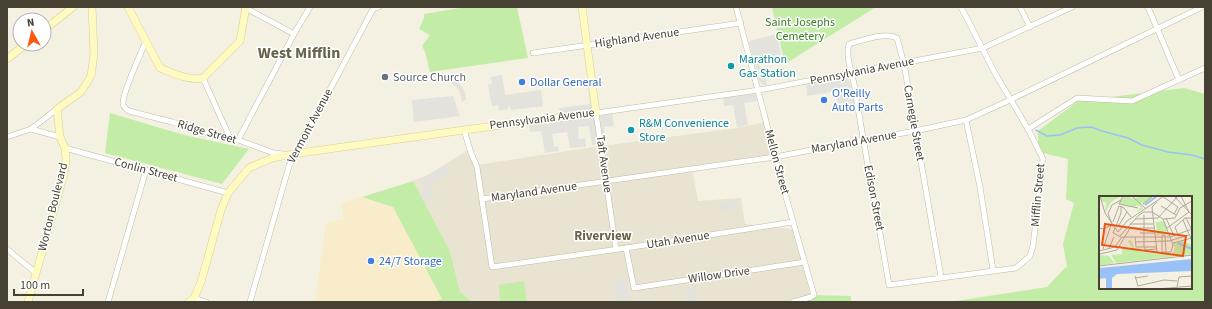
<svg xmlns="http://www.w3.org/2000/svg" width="1212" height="309" font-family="'Source Sans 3',sans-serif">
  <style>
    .residential { fill: #e8e4d1 }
    .commercial { fill: #f8eccb }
    .green { fill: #c3eca7; fill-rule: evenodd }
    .parking { fill: #e3e2dc }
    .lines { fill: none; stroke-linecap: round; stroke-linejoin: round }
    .stream { stroke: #98c2f7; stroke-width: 1.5 }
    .street-casing { stroke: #c0bba5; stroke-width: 6 }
    .secondary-casing { stroke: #d8d18e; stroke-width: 8 }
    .street { stroke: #fff; stroke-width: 5 }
    .secondary { stroke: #fffac2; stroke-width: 7 }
    .culture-dot { fill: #0f9aa8; stroke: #fff; stroke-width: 1.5 }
    .worship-dot { fill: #6b7280; stroke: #fff; stroke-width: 1.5 }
    .shop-dot { fill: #3f7fe0; stroke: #fff; stroke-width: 1.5 }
    .labels { text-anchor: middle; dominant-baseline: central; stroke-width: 3; stroke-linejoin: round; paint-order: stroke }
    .park-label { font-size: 12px; fill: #357d21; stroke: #fff }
    .street-label { font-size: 12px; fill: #464133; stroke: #fff }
    .culture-label { font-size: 12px; fill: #0d838f; stroke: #fff; text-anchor: start }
    .worship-label { font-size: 12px; fill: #5b616d; stroke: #fff; text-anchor: start }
    .shop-label { font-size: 12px; fill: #366cbe; stroke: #fff; text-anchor: start }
    .neighbourhood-label { font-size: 13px; font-weight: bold; fill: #6a6249; stroke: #fff }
    .district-label { font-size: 16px; font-weight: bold; fill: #6a6249; stroke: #fff }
    .inset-river { fill: none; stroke: #98c2f7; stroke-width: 2 }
    .inset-road { fill: none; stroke: #aeab9d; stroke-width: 1 }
    .view { fill: #ec5613; fill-opacity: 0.15; stroke: #ec5613; stroke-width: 2 }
    .inset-edge { fill: none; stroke: #464133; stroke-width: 2 }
  </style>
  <rect width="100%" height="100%" fill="#f4f1e3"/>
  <!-- residential -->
  <path class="residential" d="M 767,122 L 775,157 L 692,169 L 698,201 L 741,198 L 745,224 L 792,229 L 811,296 L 793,302 L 473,302 L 460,292 L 450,251 L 413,181 L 430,174 L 468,150 L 477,165 L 601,146 L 737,128 Z"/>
  <!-- commercial -->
  <path class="commercial" d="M 362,197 L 393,207 L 443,299 L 433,302 L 315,302 L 326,223 L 344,219 L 341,203 Z"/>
  <!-- green -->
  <g class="green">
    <path d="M 466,7 L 517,7 L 528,58 L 430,72 L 425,52 L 422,46 L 430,35 L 419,29 L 424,18 L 424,14 Z"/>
    <path d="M 772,7 L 876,7 L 785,64 Z"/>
    <path d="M 1184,88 L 1205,94 L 1205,302 L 949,302 L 1047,287 L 1065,268 L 1067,267 L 1063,244 L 1074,203 L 1066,199 L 1068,159 L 1043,153 L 1038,146 L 1038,131 L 1078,101 ZM 1100,197 L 1191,197 L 1191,288 L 1100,288 Z"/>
    <path d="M 110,113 L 184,135 L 249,149 L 222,184 L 105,153 Z"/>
    <path d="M 413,181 L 450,251 L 460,292 L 473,302 L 433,302 L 442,299 L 393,207 L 362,197 Z"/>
    <path d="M 524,281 L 527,302 L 500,302 L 499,285 Z"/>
    <path d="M 814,295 L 851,296 L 851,302 L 796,302 Z"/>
  </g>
  <!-- parking -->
  <g class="parking">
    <path d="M 777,34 L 781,54 L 772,56 L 773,62 L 759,63 L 762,78 L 766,78 L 767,85 L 763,85 L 759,80 L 749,41 Z"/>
    <path d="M 431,72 L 442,73 L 452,76 L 462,87 L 465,93 L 466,99 L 462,102 L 459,90 L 452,83 L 442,78 L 431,76 Z"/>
    <path d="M 502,75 L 505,95 L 541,90 L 543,106 L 511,110 L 510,106 L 508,107 L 508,109 L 499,111 L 498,105 L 492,106 L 488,84 L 492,84 L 491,77 Z"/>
    <path d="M 848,77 L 855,105 L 844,107 L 843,103 L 838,104 L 836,91 L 807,96 L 806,83 Z"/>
    <path d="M 588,86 L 590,86 L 592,108 L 590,110 L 560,114 L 559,108 L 590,104 Z"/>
    <path d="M 755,94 L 757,101 L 744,103 L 748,125 L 737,127 L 733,105 L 724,106 L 723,97 Z"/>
    <path d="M 453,96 L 460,116 L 414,122 L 412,100 Z"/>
    <path d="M 612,114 L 614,126 L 604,127 L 605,133 L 602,134 L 600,116 Z"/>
    <path d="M 594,116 L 598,144 L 592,145 L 589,126 L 578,127 L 579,139 L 585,138 L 586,147 L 570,148 L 567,132 L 552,134 L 554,147 L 558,146 L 559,151 L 545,153 L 541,131 L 530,132 L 529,126 Z"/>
    <path d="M 446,164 L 450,173 L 431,184 L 434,198 L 423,199 L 423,178 Z"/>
    <path d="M 737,198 L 741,198 L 737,203 L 738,209 L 720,212 L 719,205 L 732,202 Z"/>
    <path d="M 626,278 L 630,302 L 617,302 L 613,280 Z"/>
    <path d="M 696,287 L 699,302 L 687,302 L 685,288 Z"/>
  </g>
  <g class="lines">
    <!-- stream -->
    <path class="stream" d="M 1036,130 L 1047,136 L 1060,135 L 1077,128 L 1091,127 L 1102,131 L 1128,138 L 1142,145 L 1168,152 L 1192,155 L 1205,159"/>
    <!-- street casing -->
    <g class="street-casing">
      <g id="street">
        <path d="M 244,7 L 294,34"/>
        <path d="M 736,7 L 784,190 L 814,295 L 811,297 L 793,302"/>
        <path d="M 1020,7 L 1030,27"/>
        <path d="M 1148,7 L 1179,80"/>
        <path d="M 146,41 C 141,53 122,93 123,104 C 123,107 126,109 129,111 L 172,122 L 226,139 L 238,140 L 274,153 L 284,154"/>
        <path d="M 533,53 L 741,23"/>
        <path d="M 203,78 L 230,138"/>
        <path d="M 966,120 L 980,187 L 993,270"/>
        <path d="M 31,129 L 57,109"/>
        <path d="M 1028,129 L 1077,98 L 1132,101 L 1205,68"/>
        <path d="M 464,130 L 471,153 L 477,167 L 492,267 L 626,248 L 793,222"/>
        <path d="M 7,137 L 31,129 L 60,137"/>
        <path d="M 238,140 L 294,34 L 310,7"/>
        <path d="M 65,148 L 228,193"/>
        <path d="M 482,199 L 775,157 L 863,140 L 915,131 L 966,120 L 1010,100 L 1202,7"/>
        <path d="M 626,248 L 634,288 L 805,262"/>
        <path d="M 7,249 L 36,273"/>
        <path d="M 616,249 L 596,113 L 759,90 L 983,48 L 1072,7"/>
        <path d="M 941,277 L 904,64 L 897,38 C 884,32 865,40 852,43 L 849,44 C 845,57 853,75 855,89 C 865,154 878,219 889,285 L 1016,268 L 1030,256 L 1033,246 L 1043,159 L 1028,129 L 996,75 L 961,7"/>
        <path d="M 194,298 L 206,302"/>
        <path d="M 108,302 L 146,170"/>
        <path d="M 250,302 L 289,166 L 373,9 L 379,7"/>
      </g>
    </g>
    <!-- secondary casing -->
    <g class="secondary-casing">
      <g id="secondary">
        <path d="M 128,7 L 160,68 C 173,73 189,81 203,78 L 240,41 L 246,7"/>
        <path d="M 44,30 L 73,7"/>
        <path d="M 7,59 L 26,44"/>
        <path d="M 28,302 L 64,174 L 66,160 L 65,148 L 60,137 L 57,109 L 81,92 L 91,76 L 94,54 L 92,7"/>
        <path d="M 189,302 L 194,298 L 201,282 L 221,210 L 228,193 L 249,168 L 272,158 L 293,154 L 464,130 L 596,113 L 582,7"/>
      </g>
    </g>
    <!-- street -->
    <use href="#street" class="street"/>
    <!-- secondary -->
    <use href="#secondary" class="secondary"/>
  </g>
  <!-- markers -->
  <g class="culture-dot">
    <circle cx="731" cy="66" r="4"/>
    <circle cx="631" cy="130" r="4"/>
  </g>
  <circle class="worship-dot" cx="385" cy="77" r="4"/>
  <g class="shop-dot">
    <circle cx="522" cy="82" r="4"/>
    <circle cx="824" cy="100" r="4"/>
    <circle cx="371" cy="261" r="4"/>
  </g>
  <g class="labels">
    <!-- park labels -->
    <g class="park-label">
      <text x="800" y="22">Saint Josephs<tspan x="800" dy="14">Cemetery</tspan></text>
    </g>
    <!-- street labels -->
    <g class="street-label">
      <text transform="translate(637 38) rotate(-8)">Highland Avenue</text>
      <text transform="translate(862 71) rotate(-11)">Pennsylvania Avenue</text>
      <text transform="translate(542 119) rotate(-7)">Pennsylvania Avenue</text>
      <text transform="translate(914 123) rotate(80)">Carnegie Street</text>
      <text transform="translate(310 126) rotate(-62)">Vermont Avenue</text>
      <text transform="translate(207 132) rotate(16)">Ridge Street</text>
      <text transform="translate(854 142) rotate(-10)">Maryland Avenue</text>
      <text transform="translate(777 162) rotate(75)">Mellon Street</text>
      <text transform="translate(604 164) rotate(82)">Taft Avenue</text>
      <text transform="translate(146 170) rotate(15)">Conlin Street</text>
      <text transform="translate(534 192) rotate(-8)">Maryland Avenue</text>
      <text transform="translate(1038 195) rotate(-85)">Mifflin Street</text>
      <text transform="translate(874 198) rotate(79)">Edison Street</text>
      <text transform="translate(53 207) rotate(-76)">Worton Boulevard</text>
      <text transform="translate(678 240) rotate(-9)">Utah Avenue</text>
      <text transform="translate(719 275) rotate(-8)">Willow Drive</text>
    </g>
    <!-- culture labels -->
    <g class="culture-label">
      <text x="739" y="59">Marathon<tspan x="739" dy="14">Gas Station</tspan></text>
      <text x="639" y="123">R&amp;M Convenience<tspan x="639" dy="14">Store</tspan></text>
    </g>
    <!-- worship labels -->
    <g class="worship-label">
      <text x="393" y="77">Source Church</text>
    </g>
    <!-- shop labels -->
    <g class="shop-label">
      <text x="530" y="82">Dollar General</text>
      <text x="832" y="93">O'Reilly<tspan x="832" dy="14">Auto Parts</tspan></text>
      <text x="379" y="261">24/7 Storage</text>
    </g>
    <!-- neighbourhood labels -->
    <g class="neighbourhood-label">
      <text x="603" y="236">Riverview</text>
    </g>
    <!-- district labels -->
    <g class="district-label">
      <text x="299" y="53">West Mifflin</text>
    </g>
  </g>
  <!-- overview -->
  <g transform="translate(1099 196)">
    <rect width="93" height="93" fill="#f4f1e3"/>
    <path d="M 0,0 L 17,0 L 20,1 L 12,6 L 6,17 L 7,6 L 4,6 ZM 25,0 L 37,3 L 38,0 L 54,0 L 48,8 L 41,7 L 44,13 L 37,16 L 42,11 L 38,9 L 36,11 L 20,8 ZM 65,25 L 68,32 L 67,36 L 58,40 L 57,26 ZM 32,44 L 36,54 L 39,52 L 43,56 L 60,58 L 74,57 L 76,52 L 74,47 L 85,45 L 93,49 L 93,58 L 17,67 L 12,59 L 23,58 L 23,53 L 33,52 L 29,45 ZM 1,59 L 10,60 L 15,67 L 0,70 Z" fill="#c3eca7"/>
    <path d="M 93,63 L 93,75 L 18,78 L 13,82 L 13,93 L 7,93 L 7,82 L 0,83 L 1,72 Z" fill="#98c2f7"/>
    <path class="inset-river" d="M 46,9 L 58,0M 79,47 L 93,53"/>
    <path class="inset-road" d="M 1,0 L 6,17 L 19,36 L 28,25 L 65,0M 24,0 L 20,8 L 39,12M 33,0 L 46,12M 63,0 L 79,11 L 75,18M 75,0 L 93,19M 82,0 L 90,16M 44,8 L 54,0M 62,10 L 77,19M 53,16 L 64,23 L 74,49 L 72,56 L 63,56 L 63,39 L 66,39 L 67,56M 45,19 L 45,51M 67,22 L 75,40M 87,22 L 93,34M 36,23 L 59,22 L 79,0M 64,23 L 76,22 L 81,12 L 93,5M 84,24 L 93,45M 14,26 L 20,10 L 25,12 L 32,21M 13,28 L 9,18 L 13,9 L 22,4M 31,28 L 54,28M 20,29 L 28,16M 17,30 L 22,17 L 22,10M 0,32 L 5,33 L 12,29M 16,32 L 14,37 L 22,41M 68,32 L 90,16M 41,37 L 56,37M 79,39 L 76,31 L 86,22 L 93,22M 21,40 L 40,19 L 45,16 L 53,16M 36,41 L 37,51 L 57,51M 37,46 L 70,45 L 90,39M 74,47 L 93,42M 46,51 L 46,54 L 58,53M 10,52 L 15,41M 4,53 L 12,29M 0,55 L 16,51 L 23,41 L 71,41 L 93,33M 55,56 L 58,56 L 53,11 L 58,6M 1,58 L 18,54 L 31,32 L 55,32M 0,70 L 93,59M 36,80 L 39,90 L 65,84 L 78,85M 36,82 L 49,80M 78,91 L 80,81 L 93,80M 58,93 L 93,90"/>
    <path class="view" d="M 6,28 L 87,40 L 84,60 L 3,49 Z"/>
    <rect width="93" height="93" class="inset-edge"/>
  </g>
  <!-- border -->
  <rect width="1212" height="309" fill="none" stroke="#464133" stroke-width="16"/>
  <!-- north arrow -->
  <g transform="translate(32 32) rotate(352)"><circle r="19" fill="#ffffff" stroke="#b5b3ad"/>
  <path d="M0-3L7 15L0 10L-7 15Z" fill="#ff580f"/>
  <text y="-6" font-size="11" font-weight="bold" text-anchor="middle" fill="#464133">N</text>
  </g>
  <!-- scale -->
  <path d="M14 289v6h69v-6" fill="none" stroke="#464133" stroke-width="2"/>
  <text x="20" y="289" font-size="12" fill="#464133" stroke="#ffffff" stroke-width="3" paint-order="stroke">100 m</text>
</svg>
